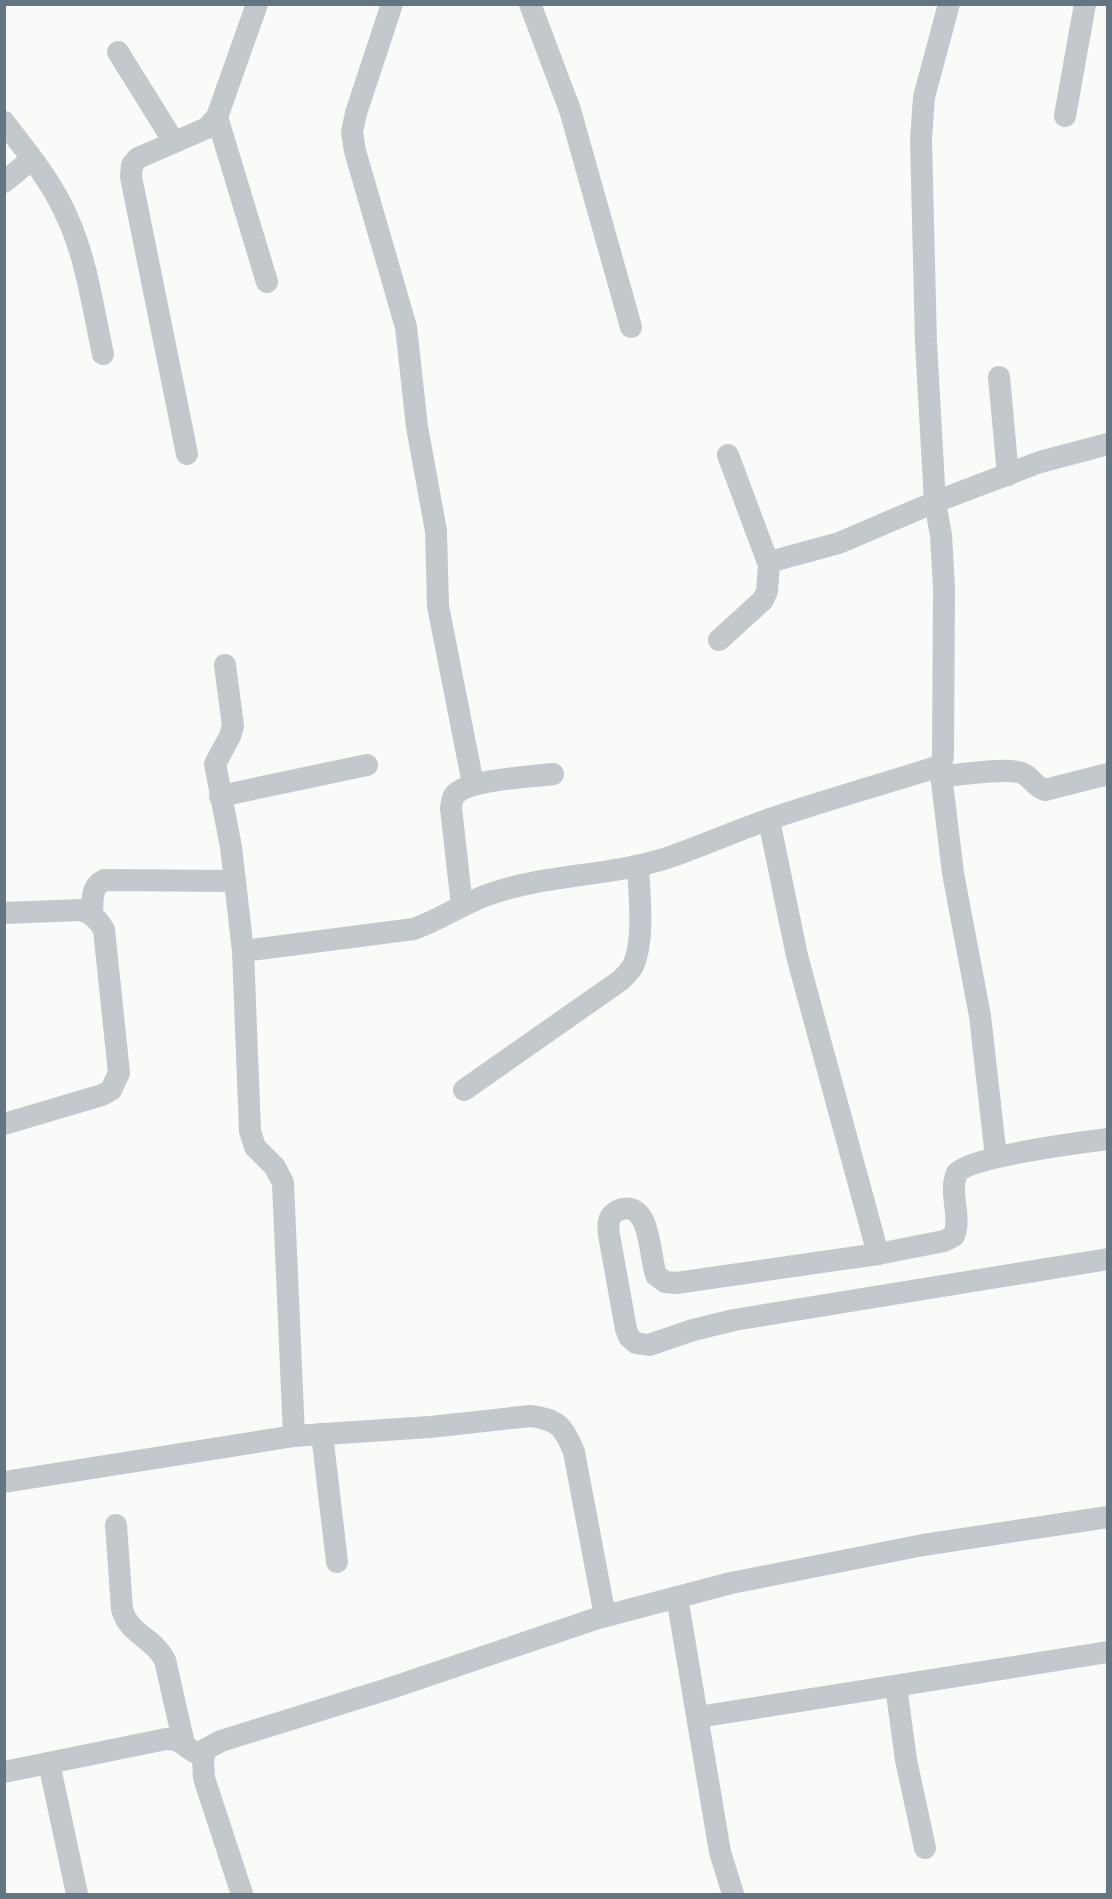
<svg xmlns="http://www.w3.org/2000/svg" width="1112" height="1899" font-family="Overpass,sans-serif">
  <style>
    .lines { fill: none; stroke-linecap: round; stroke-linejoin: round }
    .minor { stroke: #c3c8cc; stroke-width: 22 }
  </style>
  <rect width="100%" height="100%" fill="#fafaf8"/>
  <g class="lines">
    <!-- minor -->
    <g class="minor">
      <path d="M 392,4 L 356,113 L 352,132 L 355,151 L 406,327 L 417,427 L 436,531 L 438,606 L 473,784"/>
      <path d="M 530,4 L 570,110 L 631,327"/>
      <path d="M 118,52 L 174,142"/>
      <path d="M 1065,116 L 1085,4"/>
      <path d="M 217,117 L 267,282"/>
      <path d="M 4,122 C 27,152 53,183 68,219 C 87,261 93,309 103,354"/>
      <path d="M 4,182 L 32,159"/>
      <path d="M 999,377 L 1008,475"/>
      <path d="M 187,454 L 131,177 L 132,165 L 138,158 L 207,128 L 217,117 L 257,4"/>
      <path d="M 728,455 L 769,565"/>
      <path d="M 719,640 L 763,600 L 767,591 L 769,565 L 773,561 L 839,543 L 935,502 L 1040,462 L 1108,444"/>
      <path d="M 225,665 L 233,726 L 230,736 L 215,764 L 231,847 L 243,951"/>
      <path d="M 940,766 L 953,873 L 980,1016 L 996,1157"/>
      <path d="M 943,776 C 963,775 999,768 1018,772 C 1030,774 1034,787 1045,790 L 1108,774"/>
      <path d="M 220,796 L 367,765"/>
      <path d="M 769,820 L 797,956 L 878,1254"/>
      <path d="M 462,906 L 451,808 C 452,801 452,796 458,792 C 475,779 531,777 553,774"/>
      <path d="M 4,913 L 81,910 C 92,914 98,919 104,930 L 119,1073 L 111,1090 L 102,1095 L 4,1124"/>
      <path d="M 92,914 C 93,901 90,887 104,880 L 235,881"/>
      <path d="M 464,1090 L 621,980 C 625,976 630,971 633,966 C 645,940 639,894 638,866"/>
      <path d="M 1108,1139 C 1084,1142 965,1157 957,1173 C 948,1193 962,1216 954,1236 L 944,1241 L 878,1254 L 676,1283 L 665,1282 L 656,1275 C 649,1255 651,1196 617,1211 C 607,1216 608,1225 609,1235 L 626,1329 L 629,1337 L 636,1343 L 649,1345 L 693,1330 L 734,1320 L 1108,1259"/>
      <path d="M 322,1434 L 337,1562"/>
      <path d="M 294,1436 L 430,1427 L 530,1416 C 558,1419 564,1427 574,1452 L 605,1616"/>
      <path d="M 4,1482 L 294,1436 L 283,1183 L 275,1167 L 255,1147 L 250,1131 L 243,951 L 414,929 C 442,919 465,902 493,893 C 549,874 611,876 667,858 C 702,846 735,831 770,819 C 826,800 883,784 940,766 L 943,757 L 944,588 L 941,535 L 935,502 L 926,343 L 921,139 L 924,97 L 949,4"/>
      <path d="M 116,1525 L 122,1609 C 128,1634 153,1637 165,1660 L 184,1744"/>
      <path d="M 677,1597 L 720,1852 L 733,1894"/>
      <path d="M 896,1686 L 906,1760 L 925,1848"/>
      <path d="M 698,1717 L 1108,1652"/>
      <path d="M 49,1763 L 77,1894"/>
      <path d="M 4,1772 L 166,1739 L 177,1740 L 194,1752"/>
      <path d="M 242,1894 L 204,1778 L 203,1759 L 206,1749 L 221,1741 L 391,1688 L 598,1618 L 731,1583 L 923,1545 L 1108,1517"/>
    </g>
  </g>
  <!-- border -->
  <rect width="1112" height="1899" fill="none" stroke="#657683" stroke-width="12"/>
</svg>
